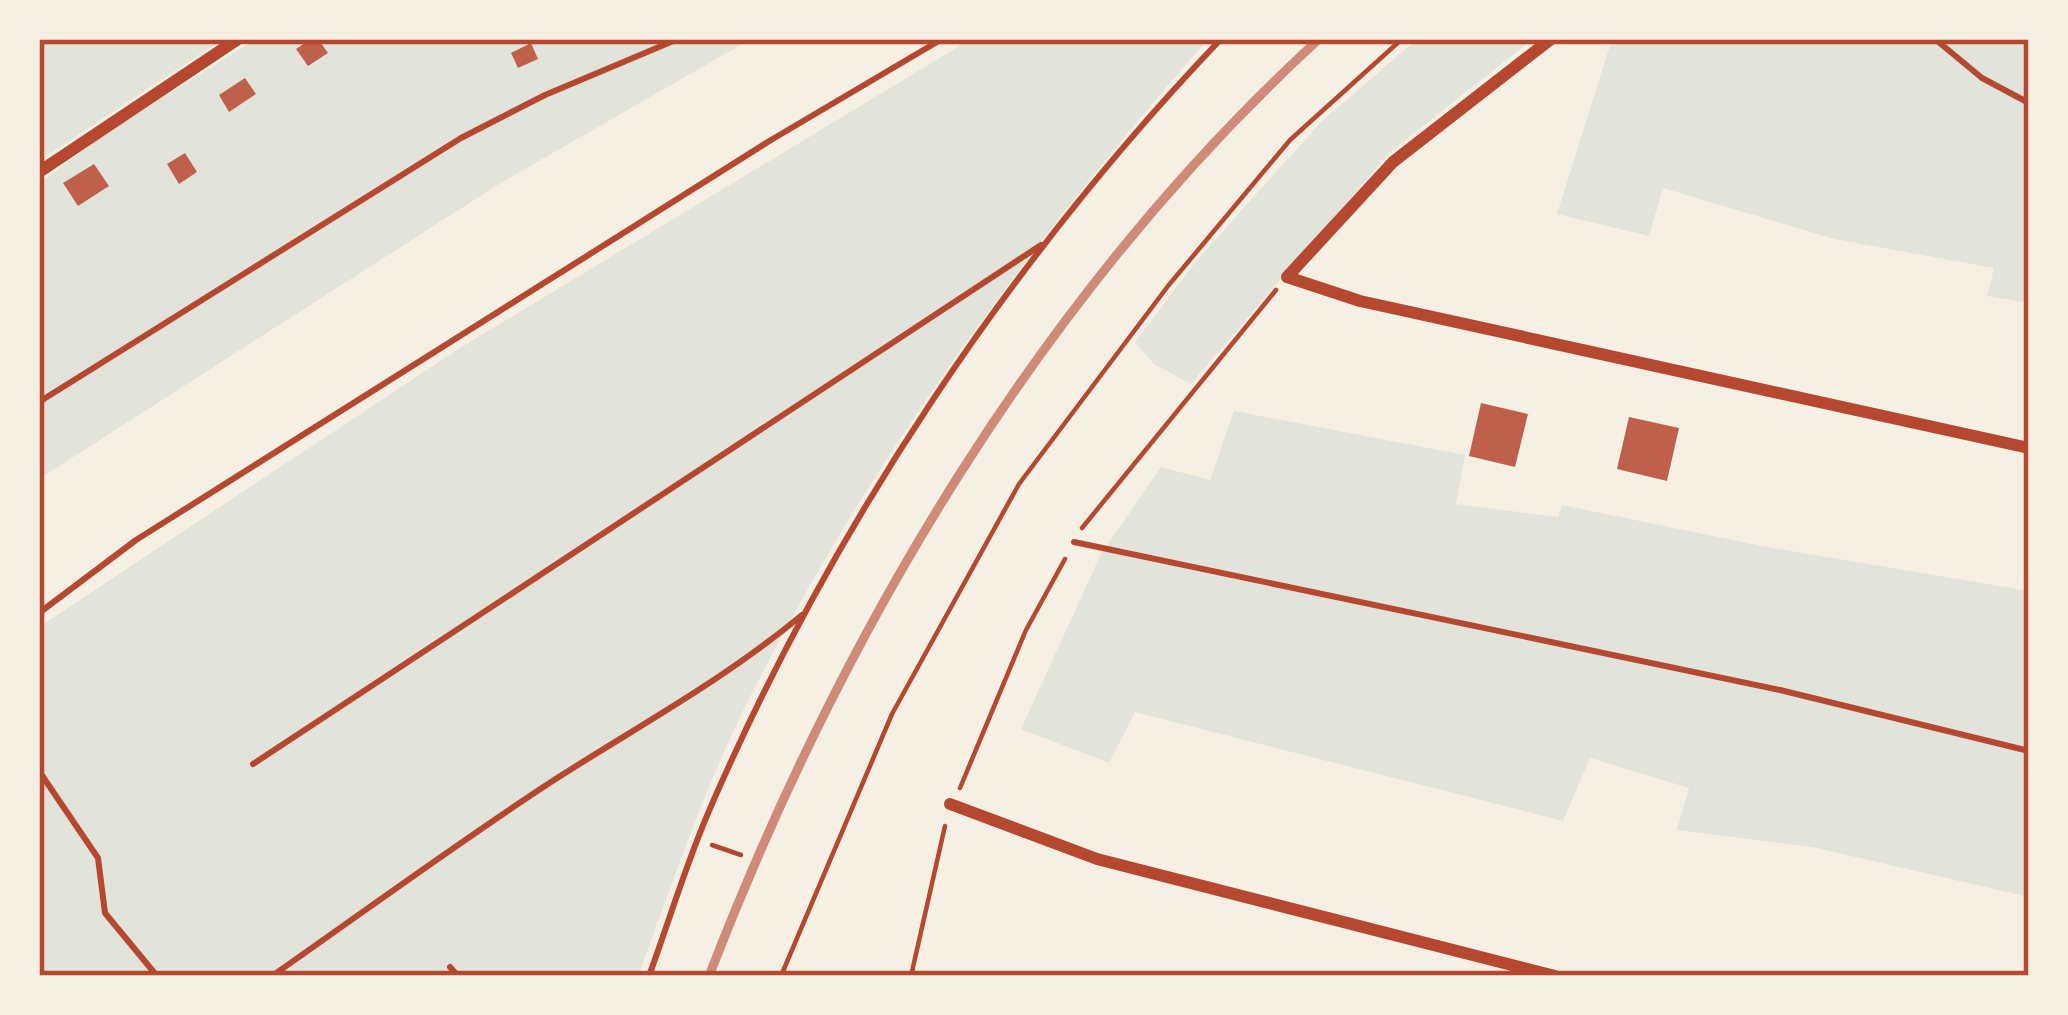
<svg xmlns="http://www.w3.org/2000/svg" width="2068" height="1015" font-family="'Open Sans',sans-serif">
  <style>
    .green { fill: #e2e4dc }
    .building { fill: #bf614a }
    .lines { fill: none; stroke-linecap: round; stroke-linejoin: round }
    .path { stroke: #b5482f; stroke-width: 4.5 }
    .service { stroke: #b5482f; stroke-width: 6 }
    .minor { stroke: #b5482f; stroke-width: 12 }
    .rail { stroke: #cf8b77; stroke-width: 9 }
    .neatline { fill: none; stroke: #b5482f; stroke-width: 4.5 }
  </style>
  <rect width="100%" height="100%" fill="#f6efe4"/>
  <!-- green -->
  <g class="green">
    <path d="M 41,39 L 223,39 L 39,161 Z"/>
    <path d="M 256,39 L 751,39 L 499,184 L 39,479 L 39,184 L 109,131 Z"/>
    <path d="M 971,39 L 1208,39 C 1026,247 865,465 742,713 C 701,797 671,888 638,976 L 39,976 L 39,627 L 460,348 Z"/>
    <path d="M 1417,39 L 1533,39 L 1389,153 L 1191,384 L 1154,364 L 1135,342 L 1196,261 L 1322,121 Z"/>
    <path d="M 1612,39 L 2029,39 L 2029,303 L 1987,296 L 1994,268 L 1834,239 L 1663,188 L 1649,236 L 1557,214 Z"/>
    <path d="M 1234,411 L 1465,455 L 1456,504 L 1558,517 L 1562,505 L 1762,546 L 2029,591 L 2029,897 L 1812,847 L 1677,830 L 1689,788 L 1590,758 L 1563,821 L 1135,712 L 1109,763 L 1021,729 L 1101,554 L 1161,467 L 1210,480 Z"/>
  </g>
  <!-- building -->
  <g class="building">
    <path d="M 311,39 L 318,39 L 328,53 L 308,66 L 296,49 Z"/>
    <path d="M 531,43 L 538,59 L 518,68 L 511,53 Z"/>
    <path d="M 245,78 L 256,94 L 229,112 L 219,95 Z"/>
    <path d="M 185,153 L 197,172 L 179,184 L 167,164 Z"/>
    <path d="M 94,164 L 109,186 L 78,206 L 63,183 Z"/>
    <path d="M 1481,403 L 1528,414 L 1515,467 L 1469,456 Z"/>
    <path d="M 1629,417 L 1679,428 L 1667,481 L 1617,469 Z"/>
  </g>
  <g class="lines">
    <!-- path -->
    <g class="path">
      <path d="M 1082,528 L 1276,290"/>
      <path d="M 960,788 L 1026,630 L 1065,559"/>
      <path d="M 712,845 L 741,855"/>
      <path d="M 781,976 L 892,714 L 1019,484 L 1168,286 L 1290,140 L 1402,39"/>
      <path d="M 911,976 L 945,826"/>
    </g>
    <!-- service -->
    <g class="service">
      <path d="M 1935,39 L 1982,78 L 2029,103"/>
      <path d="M 39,402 L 461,138 L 545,95 L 678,39"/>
      <path d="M 1074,542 L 1780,690 L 2029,751"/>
      <path d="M 39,613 L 136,540 L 771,140 L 942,39"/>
      <path d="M 253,764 L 1041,245"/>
      <path d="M 39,771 L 98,858 L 105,913 L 157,976"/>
      <path d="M 450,967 L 458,976"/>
      <path d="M 272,976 C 365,911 456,844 551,782 C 638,726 724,680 802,615"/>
      <path d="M 649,976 C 670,919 687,860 712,804 C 834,524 1010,260 1221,39"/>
    </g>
    <!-- minor -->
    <g class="minor">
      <path d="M 1551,39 L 1393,162 L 1287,277 L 1360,301 L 2029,448"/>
      <path d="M 39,172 L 238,39"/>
      <path d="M 950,804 L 1097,859 L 1555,976"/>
    </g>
    <!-- rail -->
    <path class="rail" d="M 709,976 C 843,629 1043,292 1319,39"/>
  </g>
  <!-- border -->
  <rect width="2068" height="1015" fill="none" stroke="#f6efe4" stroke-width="84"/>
  <rect x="42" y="42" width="1984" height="931" class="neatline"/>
</svg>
